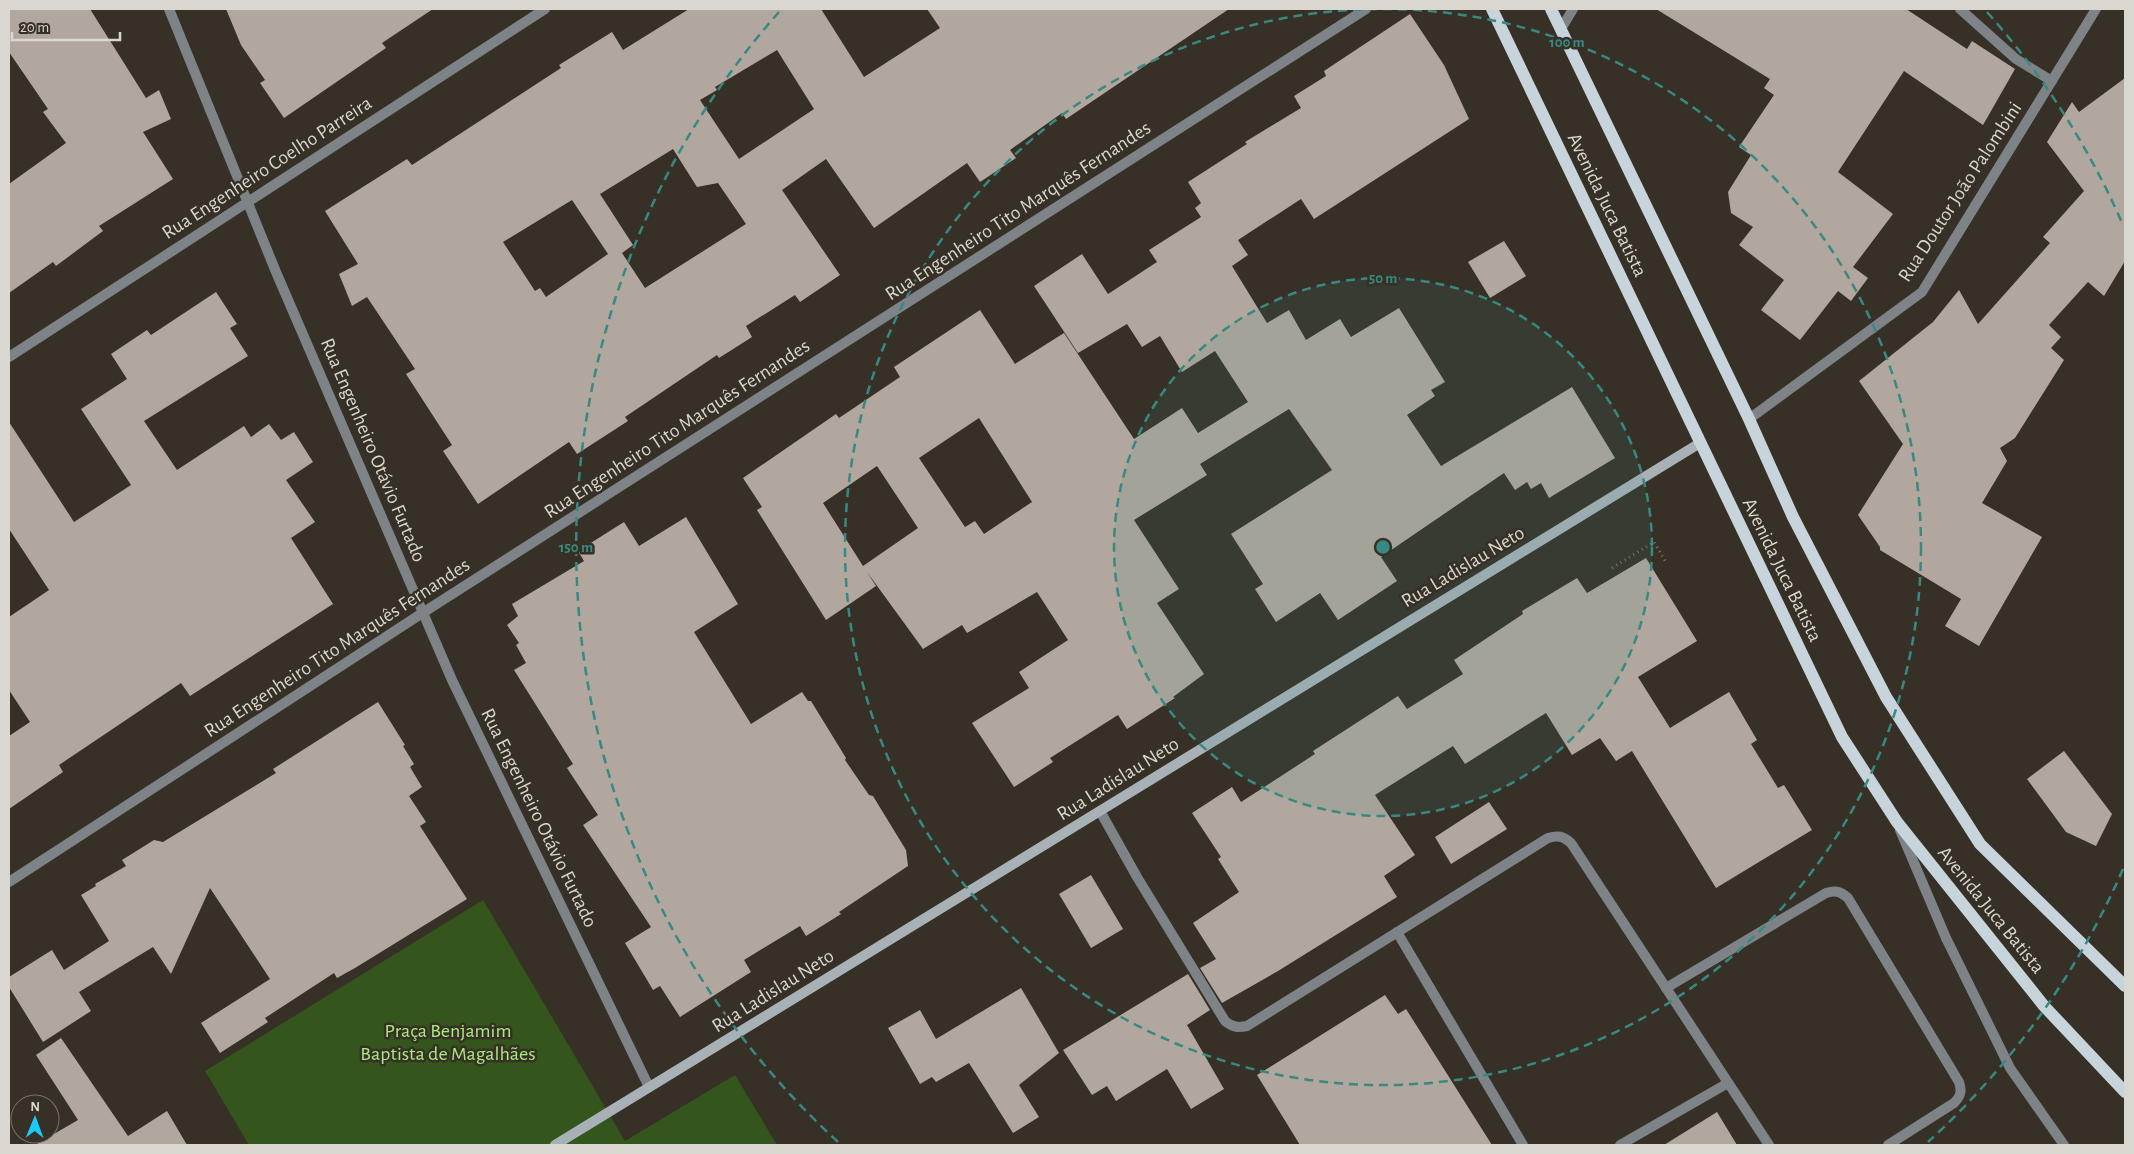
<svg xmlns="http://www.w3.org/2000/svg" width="2134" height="1154" font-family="'Alegreya Sans',sans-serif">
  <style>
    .green { fill: #34561c }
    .building { fill: #b2a79e; fill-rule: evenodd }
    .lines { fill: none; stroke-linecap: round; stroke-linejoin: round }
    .path { stroke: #7d7870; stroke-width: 3; stroke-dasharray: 1 4; stroke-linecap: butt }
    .lane { stroke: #7d8386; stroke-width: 10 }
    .street { stroke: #7d8386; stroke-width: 10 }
    .secondary { stroke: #a8b1b6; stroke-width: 10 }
    .primary { stroke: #c8d4db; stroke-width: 12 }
    .ring { fill: none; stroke: #388982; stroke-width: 2.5; stroke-dasharray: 9 6 }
    .labels { text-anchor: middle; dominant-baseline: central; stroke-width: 5; stroke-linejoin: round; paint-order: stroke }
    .street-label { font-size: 20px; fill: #dad6d0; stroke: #373027 }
    .park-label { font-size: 20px; fill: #a7eb7c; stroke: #373027 }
    .centre { fill: #388982; stroke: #373027; stroke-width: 2.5 }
    .ring-label { font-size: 15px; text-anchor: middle; font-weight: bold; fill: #388982; stroke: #373027; stroke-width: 5; stroke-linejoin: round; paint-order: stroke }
  </style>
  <rect width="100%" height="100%" fill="#373027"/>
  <!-- green -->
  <path class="green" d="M 483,900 L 625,1141 L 735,1075 L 777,1145 L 249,1145 L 205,1071 Z"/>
  <!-- building -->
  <g class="building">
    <path d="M 9,9 L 90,9 L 146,98 L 159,90 L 171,119 L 143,132 L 173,179 L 99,226 L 103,231 L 56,266 L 53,262 L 9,293 L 9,184 L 66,143 L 43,112 L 48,109 L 9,52 Z"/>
    <path d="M 226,9 L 433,9 L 382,43 L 386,48 L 284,118 L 260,83 L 265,80 L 241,45 Z"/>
    <path d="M 689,9 L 821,9 L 864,77 L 940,28 L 927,9 L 1229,9 L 1066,119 L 1062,113 L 1010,150 L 1016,158 L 980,182 L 967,163 L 874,228 L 826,159 L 782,190 L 840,275 L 800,302 L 795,295 L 746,326 L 752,337 L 719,358 L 717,355 L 625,417 L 628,421 L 577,454 L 569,442 L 478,504 L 443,451 L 452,445 L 406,374 L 415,369 L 367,297 L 352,306 L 339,274 L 358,264 L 325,211 L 407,159 L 412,165 L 561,68 L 559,65 L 612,32 L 623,50 ZM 777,50 L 814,109 L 739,159 L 700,100 L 717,90 L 715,87 ZM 673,149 L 697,187 L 718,183 L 746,224 L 645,288 L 622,253 L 633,245 L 600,194 ZM 572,200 L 608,254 L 546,297 L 540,288 L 535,291 L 503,242 Z"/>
    <path d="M 1656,9 L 1906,9 L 1967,49 L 1972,41 L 2015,69 L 1983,125 L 1904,71 L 1838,172 L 1893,214 L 1853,267 L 1868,278 L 1851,301 L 1838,291 L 1800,340 L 1761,310 L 1784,280 L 1739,245 L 1753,227 L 1731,213 L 1728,192 L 1751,155 L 1739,147 L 1774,95 L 1764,88 L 1770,79 Z"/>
    <path d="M 1410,14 L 1444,65 L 1469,119 L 1314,219 L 1301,199 L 1238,240 L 1248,255 L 1232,266 L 1267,323 L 1289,310 L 1306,340 L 1340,319 L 1351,337 L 1399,308 L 1445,382 L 1431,390 L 1435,396 L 1407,415 L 1441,466 L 1572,387 L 1615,458 L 1549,498 L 1541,483 L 1531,489 L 1527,482 L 1515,490 L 1504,473 L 1381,557 L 1397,581 L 1338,620 L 1320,593 L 1276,622 L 1255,589 L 1263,584 L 1231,534 L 1332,470 L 1289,409 L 1200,464 L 1207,475 L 1134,520 L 1179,589 L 1157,603 L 1204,674 L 1173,697 L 1175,698 L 1127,729 L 1118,715 L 1050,758 L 1053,762 L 1014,787 L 972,723 L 1029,688 L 1019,672 L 1068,640 L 1037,592 L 967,633 L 962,625 L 923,649 L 867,572 L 876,586 L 826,620 L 757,510 L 762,507 L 743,478 L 836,414 L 839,418 L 900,377 L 894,367 L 980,310 L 1015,364 L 1064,333 L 1134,439 L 1182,408 L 1198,433 L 1248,402 L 1215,351 L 1182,372 L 1160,336 L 1142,347 L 1127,324 L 1078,353 L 1034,286 L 1082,254 L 1108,294 L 1157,262 L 1149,250 L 1201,217 L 1195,208 L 1201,203 L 1188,182 L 1247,144 L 1245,142 L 1301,108 L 1294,96 L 1326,76 L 1324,71 ZM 979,418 L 1032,502 L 984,534 L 975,521 L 965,527 L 919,458 ZM 877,466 L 918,528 L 863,566 L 823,503 Z"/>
    <path d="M 2125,78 L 2125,261 L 2104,296 L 2088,282 L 2049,325 L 2061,337 L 2051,348 L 2064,360 L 2015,438 L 2000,448 L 2007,461 L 1982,503 L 2042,537 L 1979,646 L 1945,626 L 1961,599 L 1880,550 L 1880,547 L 1858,515 L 1903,444 L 1859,381 L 1933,322 L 1959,290 L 1978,324 L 2050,243 L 2043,237 L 2084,191 L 2047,142 L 2072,102 L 2079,112 Z"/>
    <path d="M 1504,241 L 1526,276 L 1490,298 L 1468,262 Z"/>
    <path d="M 216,292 L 237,324 L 230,328 L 248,356 L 144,421 L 177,470 L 244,426 L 251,437 L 269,424 L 281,440 L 294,432 L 313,462 L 286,480 L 315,522 L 291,538 L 333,604 L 190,696 L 181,683 L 59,765 L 63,772 L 9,809 L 9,736 L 30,722 L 9,690 L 9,617 L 49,590 L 9,529 L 9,422 L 74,522 L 131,485 L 81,409 L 127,379 L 111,354 L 147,330 L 151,335 Z"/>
    <path d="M 686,517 L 738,604 L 694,632 L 751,724 L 802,692 L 808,701 L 811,701 L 846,758 L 845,760 L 869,795 L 873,796 L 906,850 L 908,866 L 839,912 L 841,914 L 806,936 L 800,926 L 744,960 L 751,972 L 680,1017 L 660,986 L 653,990 L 625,943 L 651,927 L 583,825 L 598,815 L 567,768 L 573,764 L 514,670 L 526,663 L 516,645 L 519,643 L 507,625 L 518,616 L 512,604 L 584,561 L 578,551 L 624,522 L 639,546 Z"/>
    <path d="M 1646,558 L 1697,641 L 1638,677 L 1670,728 L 1729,692 L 1757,740 L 1751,744 L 1778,788 L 1784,785 L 1812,830 L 1716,888 L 1632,751 L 1616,761 L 1600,738 L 1572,755 L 1546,713 L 1465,764 L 1453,746 L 1375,795 L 1415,855 L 1384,876 L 1397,897 L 1278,971 L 1222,1003 L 1200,968 L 1216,959 L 1193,923 L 1239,892 L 1218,859 L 1221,857 L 1192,813 L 1232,787 L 1241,802 L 1315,754 L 1313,751 L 1398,696 L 1407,709 L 1463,674 L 1454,660 L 1523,614 L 1522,611 L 1577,578 L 1587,593 Z"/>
    <path d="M 378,702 L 405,745 L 403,746 L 414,764 L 410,767 L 422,787 L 409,796 L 426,822 L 420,826 L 467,899 L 355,968 L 337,978 L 334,973 L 265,1018 L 268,1022 L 220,1053 L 201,1023 L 270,979 L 210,888 L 171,974 L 153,947 L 79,992 L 91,1011 L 43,1042 L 9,987 L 9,977 L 52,950 L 64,970 L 109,941 L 81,895 L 96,886 L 95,884 L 126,866 L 122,860 L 154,840 L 163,842 L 276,773 L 273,769 Z"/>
    <path d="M 2064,751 L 2112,814 L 2096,846 L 2066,832 L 2027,779 Z"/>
    <path d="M 1489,802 L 1507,829 L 1451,864 L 1435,837 Z"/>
    <path d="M 1091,875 L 1123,929 L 1091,948 L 1059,894 Z"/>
    <path d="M 1188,974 L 1210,1010 L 1187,1025 L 1224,1089 L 1191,1109 L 1167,1069 L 1116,1101 L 1107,1086 L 1092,1095 L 1063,1050 Z"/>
    <path d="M 1021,988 L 1059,1053 L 1019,1085 L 1039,1117 L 1013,1133 L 969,1063 L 936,1082 L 932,1077 L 920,1084 L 888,1028 L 920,1010 L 936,1039 Z"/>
    <path d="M 1385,995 L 1398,1014 L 1406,1009 L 1492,1145 L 1300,1145 L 1257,1075 Z"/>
    <path d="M 61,1038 L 128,1136 L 167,1111 L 187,1145 L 35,1145 L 78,1120 L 36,1055 Z"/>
    <path d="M 1717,1112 L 1737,1145 L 1664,1145 Z"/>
  </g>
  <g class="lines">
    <!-- path -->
    <path class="path" d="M 1612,568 L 1654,542 L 1667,564"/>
    <!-- lane -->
    <g class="lane">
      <path d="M 1960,9 L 2016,59 L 2052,81"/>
      <path d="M 1561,29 L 1573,9"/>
      <path d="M 1100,811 L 1137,877 L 1225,1021 C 1232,1027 1238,1028 1247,1026 L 1548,838 C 1558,835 1563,836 1571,843 L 1769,1145"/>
      <path d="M 1900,830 L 1946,938 L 2010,1068 L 2064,1145"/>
      <path d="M 1397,932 L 1523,1145"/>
      <path d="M 1666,988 L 1826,893 C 1835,890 1840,891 1848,898 L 1959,1082 C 1962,1091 1961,1096 1954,1103 L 1888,1145"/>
      <path d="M 1620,1145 L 1728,1083"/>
    </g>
    <!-- street -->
    <g class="street">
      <path d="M 169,9 L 276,272 L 452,680 L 649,1087"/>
      <path d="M 9,357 L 545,9"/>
      <path d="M 1749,419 L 1922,292 L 2096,9"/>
      <path d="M 9,882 L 424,612 L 1366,9"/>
    </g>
    <!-- secondary -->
    <path class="secondary" d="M 555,1145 L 1700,443"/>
    <!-- primary -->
    <g class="primary">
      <path d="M 1492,9 L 1842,737 L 1897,822 L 2044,1006 L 2125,1092"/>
      <path d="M 1551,9 L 1749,419 L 1793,517 L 1886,697 L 1980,844 L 2125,986"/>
    </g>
  </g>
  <!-- distance rings -->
  <circle cx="1383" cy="547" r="269" fill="#388982" fill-opacity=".12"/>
  <g class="ring">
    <circle cx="1383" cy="547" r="269"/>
    <circle cx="1383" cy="547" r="538"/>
    <path d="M2123 869A807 807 0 0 1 1928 1142M838 1142A807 807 0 0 1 779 12M1987 12A807 807 0 0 1 2123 225"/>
  </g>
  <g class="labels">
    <!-- street labels -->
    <g class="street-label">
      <text transform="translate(267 168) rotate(-33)">Rua Engenheiro Coelho Parreira</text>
      <text transform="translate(1960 192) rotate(-57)">Rua Doutor João Palombini</text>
      <text transform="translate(1607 205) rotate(64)">Avenida Juca Batista</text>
      <text transform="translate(1018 211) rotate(-33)">Rua Engenheiro Tito Marquês Fernandes</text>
      <text transform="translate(677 429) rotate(-33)">Rua Engenheiro Tito Marquês Fernandes</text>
      <text transform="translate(373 450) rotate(67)">Rua Engenheiro Otávio Furtado</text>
      <text transform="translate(1463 567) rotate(-31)">Rua Ladislau Neto</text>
      <text transform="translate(1782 570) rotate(64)">Avenida Juca Batista</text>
      <text transform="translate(337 648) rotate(-33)">Rua Engenheiro Tito Marquês Fernandes</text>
      <text transform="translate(1118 779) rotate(-32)">Rua Ladislau Neto</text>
      <text transform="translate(539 818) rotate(64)">Rua Engenheiro Otávio Furtado</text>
      <text transform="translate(1991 910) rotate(51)">Avenida Juca Batista</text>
      <text transform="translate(773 991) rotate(-32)">Rua Ladislau Neto</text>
    </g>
    <!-- park labels -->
    <g class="park-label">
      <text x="448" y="1031">Praça Benjamim<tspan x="448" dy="23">Baptista de Magalhães</tspan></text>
    </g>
  </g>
  <circle cx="1383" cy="547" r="8" class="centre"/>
  <g class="ring-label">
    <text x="1567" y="47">100 m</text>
    <text x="1383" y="283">50 m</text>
    <text x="576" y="552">150 m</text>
  </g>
  <!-- border -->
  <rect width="2134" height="1154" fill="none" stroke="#dad6d0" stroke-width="20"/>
  <!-- north arrow -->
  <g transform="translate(35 1119) rotate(1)"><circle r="24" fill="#373027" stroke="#78726b"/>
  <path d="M0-4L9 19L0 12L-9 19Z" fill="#1bcafc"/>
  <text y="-8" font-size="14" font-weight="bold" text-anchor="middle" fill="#dad6d0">N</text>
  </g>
  <!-- scale -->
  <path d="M12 32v8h108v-8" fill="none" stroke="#dad6d0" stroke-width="2.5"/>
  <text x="20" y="32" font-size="15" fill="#dad6d0" stroke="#373027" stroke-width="4" paint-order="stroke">20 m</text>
</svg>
